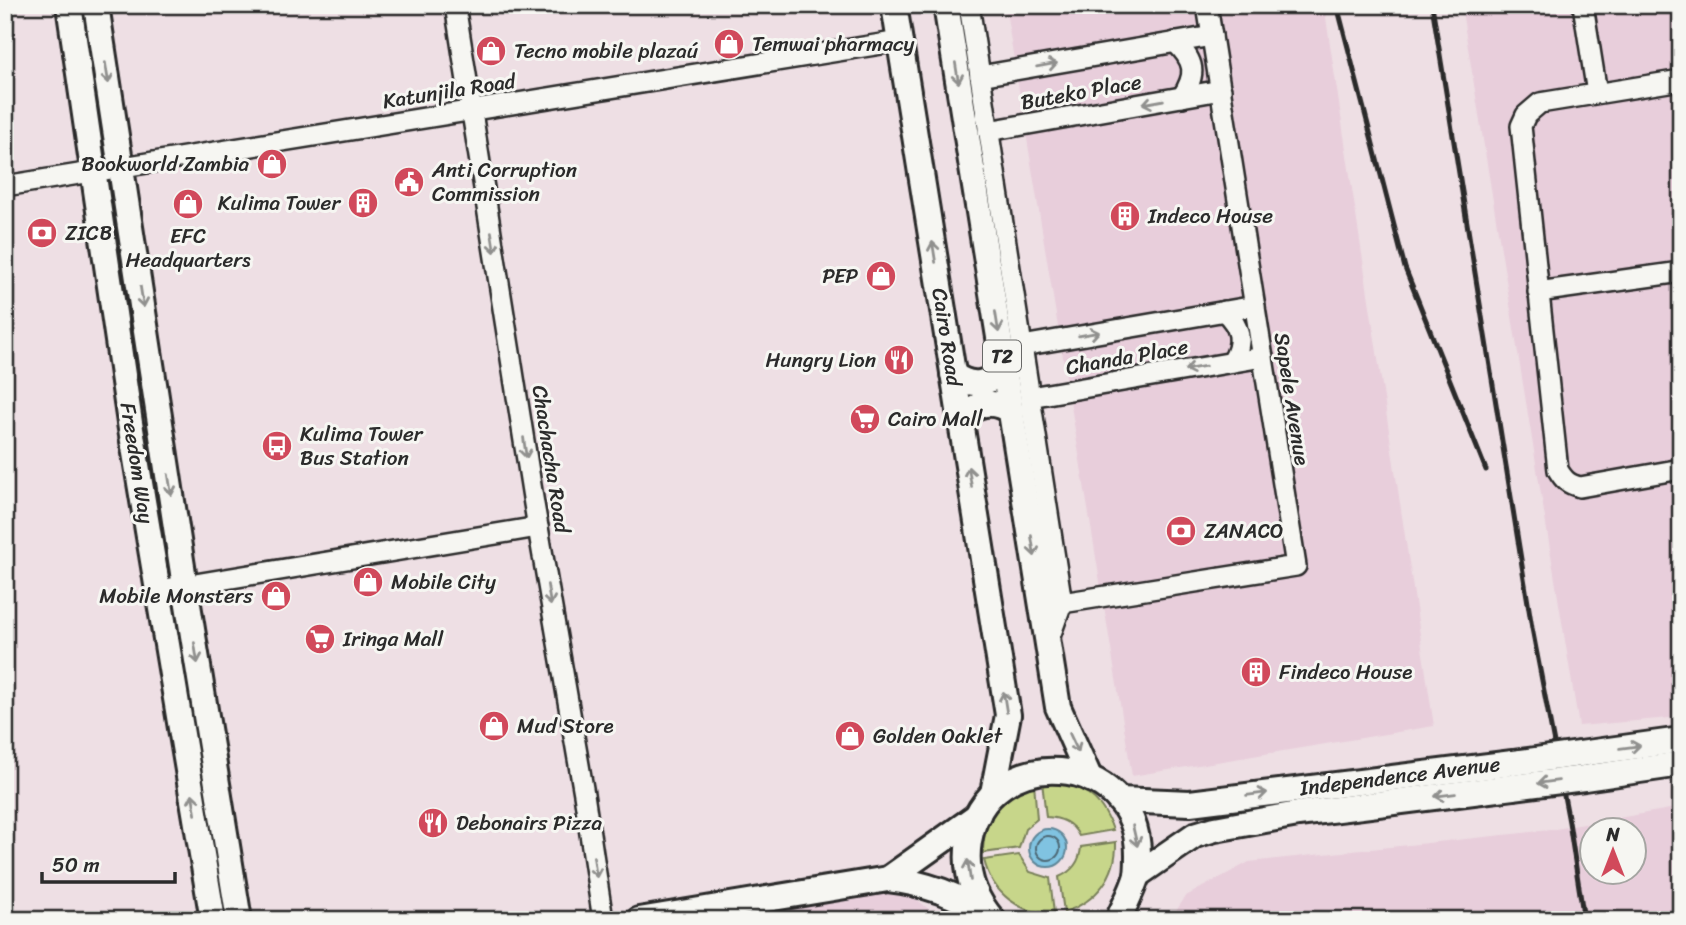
<svg xmlns="http://www.w3.org/2000/svg" width="1686" height="925" font-family="Sriracha,sans-serif">
  <style>
    .built { fill: #e8cedb; fill-rule: evenodd }
    .green { fill: #c7d68a; stroke: #79805a; stroke-width: 2 }
    .water { fill: #80c3e1; stroke: #5e8698; stroke-width: 2 }
    .lines { fill: none; stroke-linecap: round; stroke-linejoin: round }
    .shore { stroke: #4d6874; stroke-width: 2 }
    .minor-casing { stroke: #2b2b2b; stroke-width: 24 }
    .major-casing { stroke: #2b2b2b; stroke-width: 30 }
    .minor { stroke: #f6f6f2; stroke-width: 19 }
    .major { stroke: #f6f6f2; stroke-width: 24 }
    .rail { stroke: #2b2b2b; stroke-width: 5 }
    .major-bridge-casing { stroke: #2b2b2b; stroke-width: 30; stroke-linecap: butt }
    .major-bridge { stroke: #f6f6f2; stroke-width: 24 }
    .oneway { stroke: #90908e }
    .labels { text-anchor: middle; dominant-baseline: central; stroke-width: 6; stroke-linejoin: round; paint-order: stroke }
    .shield { fill: #f6f6f2; stroke: #686867; stroke-width: 2 }
    .shield-label { font-size: 19px; font-weight: bold; fill: #2b2b2b }
    .poi-label { font-size: 21px; fill: #2b2b2b; stroke: #f6f6f2; text-anchor: start }
    .street-label { font-size: 21px; fill: #2b2b2b; stroke: #f6f6f2 }
  </style>
  <rect width="100%" height="100%" fill="#eedfe4"/>
  <filter id="ink" filterUnits="userSpaceOnUse"><feTurbulence type="fractalNoise" baseFrequency=".0143" numOctaves="2"/><feDisplacementMap in="SourceGraphic" scale="14" xChannelSelector="R" yChannelSelector="G"/><feConvolveMatrix kernelMatrix="1 2 1 2 8 2 1 2 1" color-interpolation-filters="sRGB"/></filter>
  <g filter="url(#ink)">
    <!-- built -->
    <g class="built">
      <path d="M 1005,5 L 1324,5 L 1434,726 L 1132,776 Z"/>
      <path d="M 1461,5 L 1681,5 L 1681,717 L 1579,726 Z"/>
      <path d="M 1681,807 L 1681,920 L 1170,920 L 1186,896 L 1249,862 L 1550,830 ZM 1592,830 L 1634,830 L 1634,872 L 1592,872 Z"/>
      <path d="M 892,879 L 942,920 L 655,920 Z"/>
    </g>
    <!-- green -->
    <g class="green">
      <path d="M 1042,781 C 1079,784 1100,793 1113,830 L 1079,836 C 1072,822 1061,818 1046,817 Z"/>
      <path d="M 1034,783 L 1037,819 L 1025,829 L 1019,848 L 983,853 C 984,810 999,802 1034,783 Z"/>
      <path d="M 1116,842 C 1117,876 1096,902 1064,912 L 1059,877 C 1073,871 1080,861 1081,847 Z"/>
      <path d="M 1019,855 L 1030,872 L 1050,878 L 1054,913 C 1020,915 992,893 984,860 Z"/>
    </g>
    <!-- water -->
    <circle class="water" cx="1048" cy="848" r="19"/>
    <g class="lines">
      <!-- shore -->
      <circle class="shore" cx="1048" cy="848" r="12"/>
      <!-- minor casing -->
      <g class="minor-casing">
        <g id="minor">
          <path d="M 455,5 L 534,504 L 584,794 L 603,920"/>
          <path d="M 969,5 L 1062,603 L 1048,642"/>
          <path d="M 1583,5 L 1597,93"/>
          <path d="M 1175,42 C 1195,61 1197,74 1182,97"/>
          <path d="M 980,76 L 1212,36"/>
          <path d="M 1681,80 L 1540,103 L 1526,115 L 1521,126 L 1558,470 C 1564,480 1568,484 1580,487 L 1681,469"/>
          <path d="M 988,131 L 1221,90"/>
          <path d="M 5,186 L 900,41"/>
          <path d="M 1538,292 L 1681,272"/>
          <path d="M 1224,311 C 1241,327 1244,342 1232,362"/>
          <path d="M 1022,346 L 1255,306"/>
          <path d="M 1030,397 L 1263,357"/>
          <path d="M 159,590 L 538,527"/>
          <path d="M 1062,603 L 1296,566 L 1207,5"/>
        </g>
      </g>
      <!-- major casing -->
      <g class="major-casing">
        <g id="major">
          <path d="M 69,5 L 130,423 L 213,920"/>
          <path d="M 96,5 L 185,586 L 239,920"/>
          <path d="M 894,5 L 1008,715 L 993,793"/>
          <path d="M 946,5 L 1058,707 L 1090,779"/>
          <path d="M 953,374 C 971,389 991,385 1004,366"/>
          <path d="M 961,421 C 973,402 994,398 1012,413"/>
          <path d="M 1580,754 L 1681,740"/>
          <path d="M 1584,778 L 1681,764"/>
          <path d="M 1119,800 L 1190,803 L 1513,763"/>
          <path d="M 1137,875 L 1195,835 L 1215,829 L 1298,814 L 1513,787"/>
          <path d="M 888,879 L 978,815"/>
          <path d="M 639,920 L 888,879 C 924,883 955,893 984,914"/>
          <path d="M 993,920 C 973,897 964,871 969,841 C 987,739 1138,752 1138,854 C 1138,860 1138,868 1137,875 C 1133,890 1124,906 1118,920"/>
        </g>
      </g>
      <!-- minor -->
      <use href="#minor" class="minor"/>
      <!-- major -->
      <use href="#major" class="major"/>
      <!-- rail -->
      <g class="rail">
        <path d="M 1337,5 L 1405,268 L 1486,470"/>
        <path d="M 1432,5 L 1532,628 L 1569,822 L 1584,920"/>
      </g>
      <!-- major-bridge casing -->
      <g class="major-bridge-casing">
        <g id="major-bridge">
          <path d="M 1513,763 L 1580,754"/>
          <path d="M 1513,787 L 1584,778"/>
        </g>
      </g>
      <!-- major-bridge -->
      <use href="#major-bridge" class="major-bridge"/>
    </g>
    <!-- one-way arrows -->
    <defs><path id="oneway-shaft" d="M-6 0H5M1.5-3L5.5 0L1.5 3" fill="none" stroke-width="1.6" stroke-linecap="round" stroke-linejoin="round" transform="scale(1.75)"/></defs>
    <g class="oneway">
      <use href="#oneway-shaft" transform="translate(1047 65) rotate(-10)"/>
      <use href="#oneway-shaft" transform="translate(107 73) rotate(81)"/>
      <use href="#oneway-shaft" transform="translate(957 73) rotate(81)"/>
      <use href="#oneway-shaft" transform="translate(1153 102) rotate(170)"/>
      <use href="#oneway-shaft" transform="translate(493 242) rotate(81)"/>
      <use href="#oneway-shaft" transform="translate(934 252) rotate(-99)"/>
      <use href="#oneway-shaft" transform="translate(142 297) rotate(81)"/>
      <use href="#oneway-shaft" transform="translate(997 322) rotate(81)"/>
      <use href="#oneway-shaft" transform="translate(1089 334) rotate(-10)"/>
      <use href="#oneway-shaft" transform="translate(1195 368) rotate(170)"/>
      <use href="#oneway-shaft" transform="translate(525 448) rotate(82)"/>
      <use href="#oneway-shaft" transform="translate(970 477) rotate(-99)"/>
      <use href="#oneway-shaft" transform="translate(170 485) rotate(81)"/>
      <use href="#oneway-shaft" transform="translate(1033 546) rotate(81)"/>
      <use href="#oneway-shaft" transform="translate(549 595) rotate(81)"/>
      <use href="#oneway-shaft" transform="translate(196 653) rotate(81)"/>
      <use href="#oneway-shaft" transform="translate(1005 702) rotate(-99)"/>
      <use href="#oneway-shaft" transform="translate(1074 743) rotate(65)"/>
      <use href="#oneway-shaft" transform="translate(1630 747) rotate(-8)"/>
      <use href="#oneway-shaft" transform="translate(1548 782) rotate(173)"/>
      <use href="#oneway-shaft" transform="translate(1257 794) rotate(-7)"/>
      <use href="#oneway-shaft" transform="translate(1445 795) rotate(173)"/>
      <use href="#oneway-shaft" transform="translate(194 804) rotate(-99)"/>
      <use href="#oneway-shaft" transform="translate(1135 836) rotate(77)"/>
      <use href="#oneway-shaft" transform="translate(595 867) rotate(81)"/>
      <use href="#oneway-shaft" transform="translate(969 870) rotate(-98)"/>
    </g>
  </g>
  <!-- icons -->
  <defs>
    <g id="shop-disc" transform="scale(1.575)"><circle r="9.5" fill="#d1495b" stroke="#f6f6f2"/><path d="M-5-2.5h2.3a2.7 3.5 0 0 1 5.4 0H5L5.5 6h-11ZM-1.5-2.5h3a1.5 2.3 0 0 0-3 0Z" fill="#fff"/></g>
    <g id="civic-disc" transform="scale(1.575)"><circle r="9.5" fill="#d1495b" stroke="#f6f6f2"/><path d="M-.6-6.5H3V-4.5H.6V-3L4-1V1h2V6H-6V1h2V-1L-.6-3ZM-1.2 2.5V6h2.4V2.5Z" fill="#fff"/></g>
    <g id="building-disc" transform="scale(1.575)"><circle r="9.5" fill="#d1495b" stroke="#f6f6f2"/><path d="M-4-6H4V6H1V3H-1V6H-4ZM-2.5-4.3h1.7v1.8h-1.7ZM.8-4.3h1.7v1.8H.8ZM-2.5-1h1.7V.8h-1.7ZM.8-1h1.7V.8H.8Z" fill="#fff"/></g>
    <g id="bank-disc" transform="scale(1.575)"><circle r="9.5" fill="#d1495b" stroke="#f6f6f2"/><path d="M-6-4H6V4H-6ZM0-2.3a2.3 2.3 0 1 0 0 4.6a2.3 2.3 0 1 0 0-4.6Z" fill="#fff"/></g>
    <g id="restaurant-disc" transform="scale(1.575)"><circle r="9.5" fill="#d1495b" stroke="#f6f6f2"/><path d="M-5-6h1v4h1v-4h1v4h1v-4h1v5L-1.5 .5V6h-2V.5L-5-1ZM5-6V6H3V1.5H1.5Q1.5-4 5-6Z" fill="#fff"/></g>
    <g id="supermarket-disc" transform="scale(1.575)"><circle r="9.5" fill="#d1495b" stroke="#f6f6f2"/><path d="M-6-5.5h2.5l.6 2H6L4.5 2H-2.5L-4.4-4H-6ZM-1.5 3.2a1.3 1.3 0 1 0 .1 0ZM3 3.2a1.3 1.3 0 1 0 .1 0Z" fill="#fff"/></g>
    <g id="bus-disc" transform="scale(1.575)"><circle r="9.5" fill="#d1495b" stroke="#f6f6f2"/><path d="M-5-6H5V4H4V6H2V4H-2V6H-4V4H-5ZM-3.5-4V0h7V-4ZM-3.5 1.2v1.5H-2V1.2ZM2 1.2v1.5H3.5V1.2Z" fill="#fff"/></g>
  </defs>
  <g fill-rule="evenodd">
    <use href="#shop-disc" x="729" y="44"/>
    <use href="#shop-disc" x="491" y="51"/>
    <use href="#shop-disc" x="272" y="164"/>
    <use href="#civic-disc" x="409" y="182"/>
    <use href="#building-disc" x="363" y="203"/>
    <use href="#shop-disc" x="188" y="204"/>
    <use href="#building-disc" x="1125" y="216"/>
    <use href="#bank-disc" x="42" y="233"/>
    <use href="#shop-disc" x="881" y="276"/>
    <use href="#restaurant-disc" x="899" y="360"/>
    <use href="#supermarket-disc" x="865" y="419"/>
    <use href="#bus-disc" x="277" y="446"/>
    <use href="#bank-disc" x="1181" y="531"/>
    <use href="#shop-disc" x="368" y="582"/>
    <use href="#shop-disc" x="276" y="596"/>
    <use href="#supermarket-disc" x="320" y="639"/>
    <use href="#building-disc" x="1256" y="672"/>
    <use href="#shop-disc" x="494" y="726"/>
    <use href="#shop-disc" x="850" y="736"/>
    <use href="#restaurant-disc" x="433" y="823"/>
  </g>
  <g class="labels">
    <!-- shield labels -->
    <rect class="shield" x="983" y="340.5" width="38" height="31" rx="5"/>
    <g class="shield-label">
      <text x="1002" y="356">T2</text>
    </g>
    <!-- poi labels -->
    <g class="poi-label">
      <text x="752" y="44">Temwai pharmacy</text>
      <text x="514" y="51">Tecno mobile plazaú</text>
      <text x="249" y="164" text-anchor="end">Bookworld Zambia</text>
      <text x="432" y="170">Anti Corruption<tspan x="432" dy="24">Commission</tspan></text>
      <text x="340" y="203" text-anchor="end">Kulima Tower</text>
      <text x="1148" y="216">Indeco House</text>
      <text x="65" y="233">ZICB</text>
      <text x="188" y="236" text-anchor="middle">EFC<tspan x="188" dy="24">Headquarters</tspan></text>
      <text x="858" y="276" text-anchor="end">PEP</text>
      <text x="876" y="360" text-anchor="end">Hungry Lion</text>
      <text x="888" y="419">Cairo Mall</text>
      <text x="300" y="434">Kulima Tower<tspan x="300" dy="24">Bus Station</tspan></text>
      <text x="1204" y="531">ZANACO</text>
      <text x="391" y="582">Mobile City</text>
      <text x="253" y="596" text-anchor="end">Mobile Monsters</text>
      <text x="343" y="639">Iringa Mall</text>
      <text x="1279" y="672">Findeco House</text>
      <text x="517" y="726">Mud Store</text>
      <text x="873" y="736">Golden Oaklet</text>
      <text x="456" y="823">Debonairs Pizza</text>
    </g>
    <!-- street labels -->
    <g class="street-label">
      <text transform="translate(449 91) rotate(-9)">Katunjila Road</text>
      <text transform="translate(1081 92) rotate(-10)">Buteko Place</text>
      <text transform="translate(947 337) rotate(81)">Cairo Road</text>
      <text transform="translate(1127 357) rotate(-10)">Chanda Place</text>
      <text transform="translate(1292 399) rotate(81)">Sapele Avenue</text>
      <text transform="translate(551 459) rotate(81)">Chachacha Road</text>
      <text transform="translate(137 463) rotate(81)">Freedom Way</text>
      <text transform="translate(1400 776) rotate(-7)">Independence Avenue</text>
    </g>
  </g>
  <!-- margin -->
  <rect width="1686" height="925" fill="none" stroke="#f6f6f2" stroke-width="28"/>
  <rect x="14" y="14" width="1658" height="897" fill="none" stroke="#2b2b2b" stroke-width="2.5" filter="url(#ink)"/>
  <!-- north arrow -->
  <g transform="translate(1613 851)"><circle r="33" fill="#f6f6f2" stroke="#a5a5a2" stroke-width="2"/>
  <path d="M0-5L12 26L0 18L-12 26Z" fill="#d1495b"/>
  <text y="-10" font-size="19" font-weight="bold" text-anchor="middle" fill="#2b2b2b">N</text>
  </g>
  <!-- scale -->
  <path d="M42 872v10h133v-10" fill="none" stroke="#2b2b2b" stroke-width="3.5"/>
  <text x="52" y="872" font-size="21" fill="#2b2b2b" stroke="#f6f6f2" stroke-width="5" paint-order="stroke">50 m</text>
</svg>
